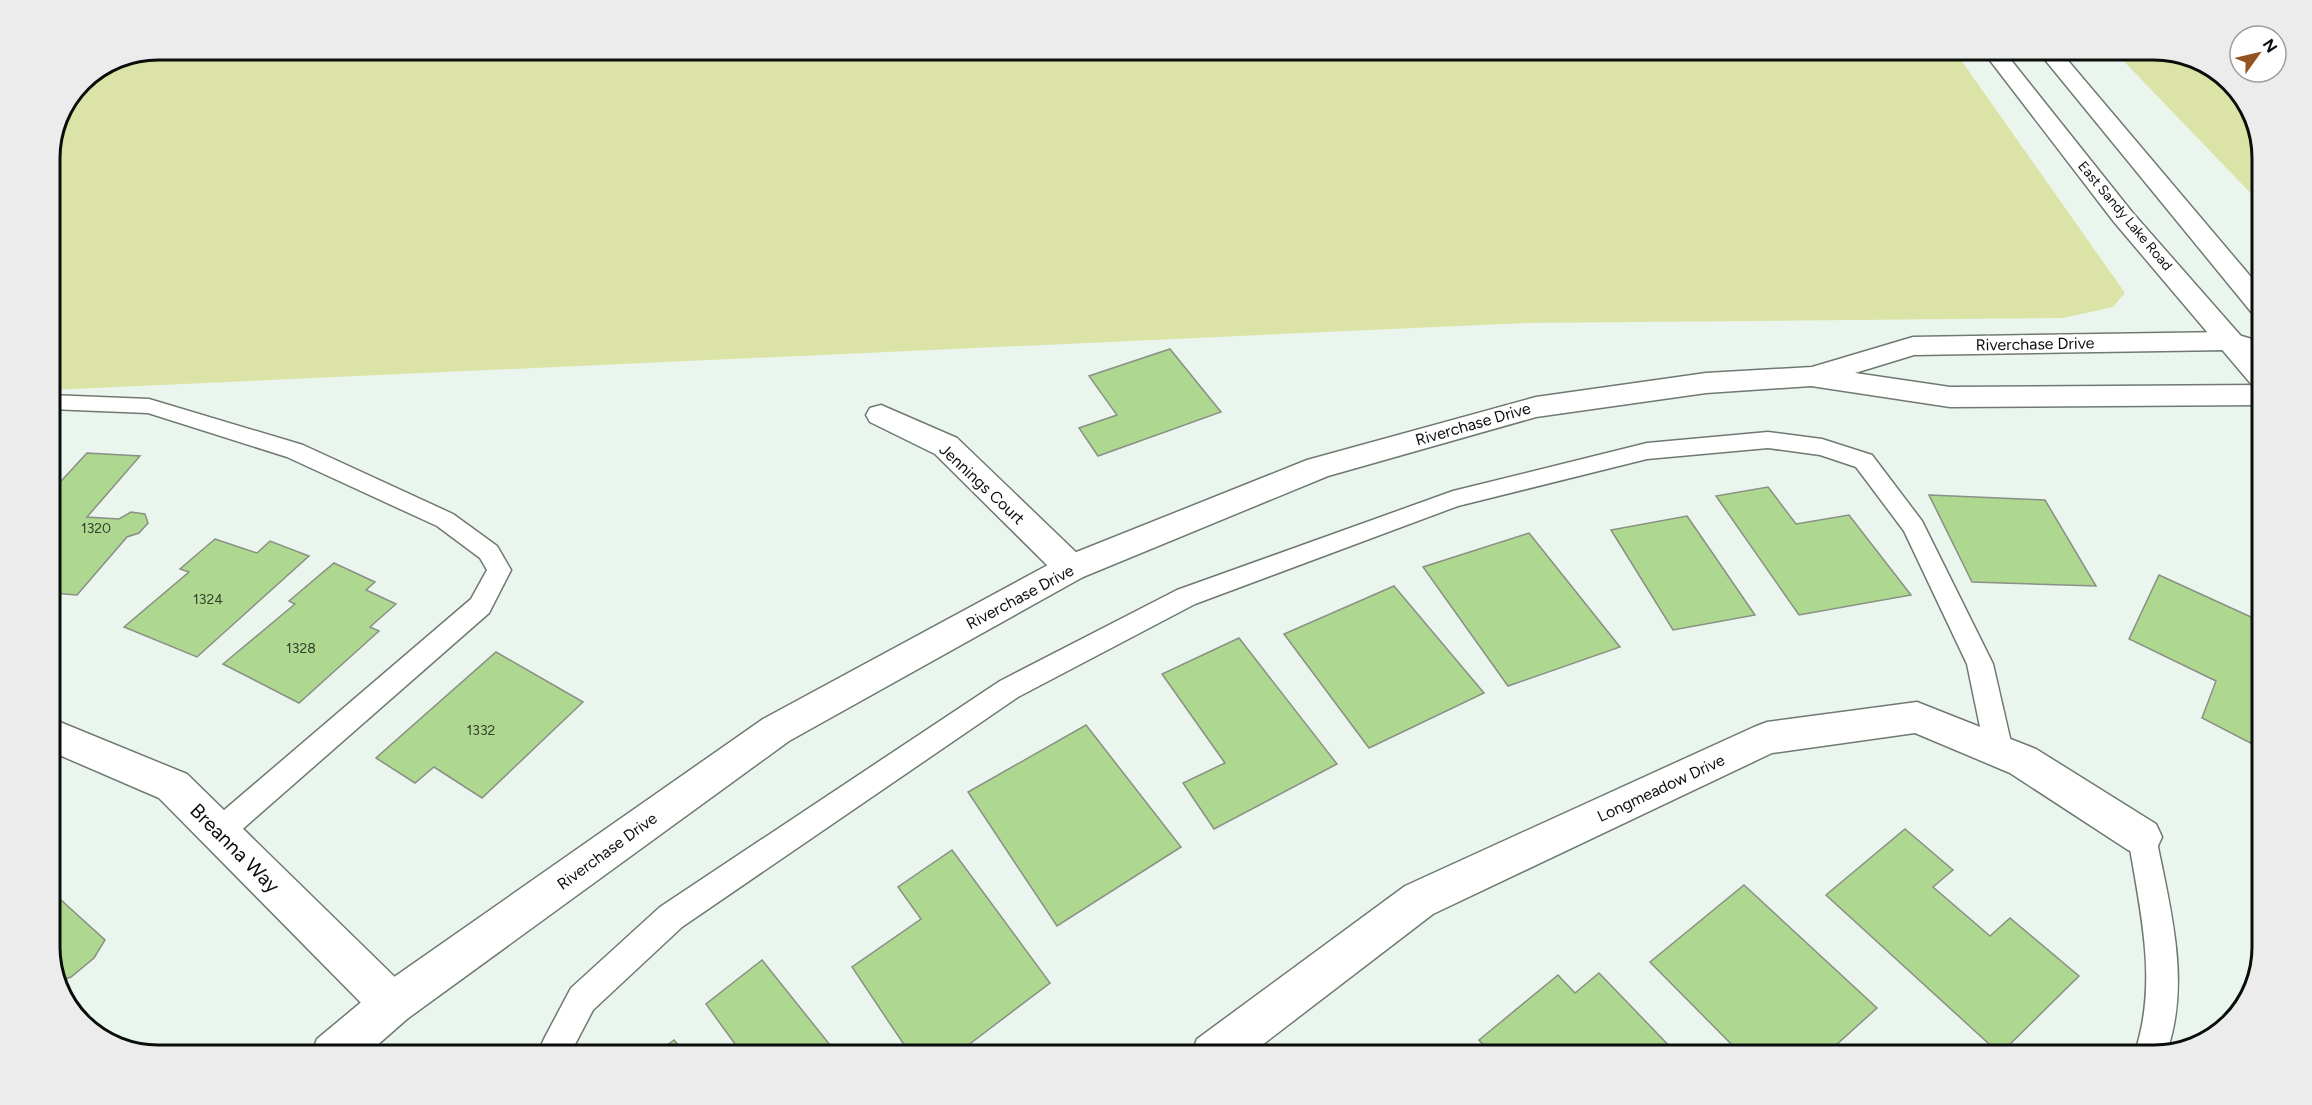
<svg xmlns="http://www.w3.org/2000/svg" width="2312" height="1105" font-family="Figtree,sans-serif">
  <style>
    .green { fill: #dce3a6 }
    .building { fill: #aed78f; stroke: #899085; stroke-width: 1.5 }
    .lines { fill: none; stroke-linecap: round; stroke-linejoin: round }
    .service-casing { stroke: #6f7971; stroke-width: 3 }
    .minor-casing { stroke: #6f7971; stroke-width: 3 }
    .tertiary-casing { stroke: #6f7971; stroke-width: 3 }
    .secondary-casing { stroke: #6f7971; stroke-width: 3 }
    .service { fill: #fff; fill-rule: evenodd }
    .minor { fill: #fff; fill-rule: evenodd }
    .tertiary { fill: #fff; fill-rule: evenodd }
    .secondary { fill: #fff; fill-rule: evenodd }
    .labels { text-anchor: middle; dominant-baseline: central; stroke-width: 6; stroke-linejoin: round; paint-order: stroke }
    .far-street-label { font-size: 14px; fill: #0a0e0b; stroke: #fff }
    .number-label { font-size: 14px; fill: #33402c }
    .street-label { font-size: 16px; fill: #0a0e0b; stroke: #fff }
    .near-street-label { font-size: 20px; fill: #0a0e0b; stroke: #fff }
    .rim { fill: none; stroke: #0a0e0b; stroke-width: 3 }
  </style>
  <rect width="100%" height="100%" fill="#eaf6ed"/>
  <!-- green -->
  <g class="green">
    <path d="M 159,50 L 1954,50 L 2125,293 L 2113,307 L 2063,318 L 1526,323 L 50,390 L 50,152 L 82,81 L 117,58 Z"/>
    <path d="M 2113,50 L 2153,50 L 2196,58 L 2244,98 L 2262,152 L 2262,205 Z"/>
  </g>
  <!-- building -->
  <g class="building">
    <path d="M 1170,349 L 1221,412 L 1098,456 L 1079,428 L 1117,415 L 1089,376 Z"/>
    <path d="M 87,453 L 140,456 L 87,517 L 119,519 L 131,512 L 145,514 L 148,523 L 139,533 L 127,537 L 77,595 L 52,593 L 50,596 L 50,493 Z"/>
    <path d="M 1768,487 L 1796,524 L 1849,515 L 1911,595 L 1799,615 L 1716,496 Z"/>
    <path d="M 1929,495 L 2045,500 L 2096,586 L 1972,582 Z"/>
    <path d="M 1687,516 L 1755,615 L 1673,630 L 1611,530 Z"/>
    <path d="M 1529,533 L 1620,647 L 1508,686 L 1423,567 Z"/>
    <path d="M 215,539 L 257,553 L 270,541 L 309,556 L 197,657 L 124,627 L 189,572 L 180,569 Z"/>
    <path d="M 334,563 L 375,582 L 366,590 L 396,604 L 370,627 L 379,631 L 299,703 L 223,664 L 295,604 L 289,601 Z"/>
    <path d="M 2159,575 L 2262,622 L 2262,749 L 2202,718 L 2216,681 L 2129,639 Z"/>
    <path d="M 1394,586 L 1484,693 L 1369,748 L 1284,634 Z"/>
    <path d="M 1239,638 L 1337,764 L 1214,829 L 1183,783 L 1225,763 L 1162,674 Z"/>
    <path d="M 496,652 L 583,702 L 482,798 L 434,767 L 415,783 L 376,758 Z"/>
    <path d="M 1086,725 L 1181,847 L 1057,926 L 968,792 Z"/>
    <path d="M 1905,829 L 1953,870 L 1933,887 L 1990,936 L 2010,918 L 2079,976 L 2000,1054 L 1826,895 Z"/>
    <path d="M 952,850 L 1050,983 L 955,1055 L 911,1055 L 852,967 L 921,919 L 898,887 Z"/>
    <path d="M 1744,885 L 1877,1008 L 1825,1055 L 1742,1055 L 1650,962 Z"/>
    <path d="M 50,890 L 105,940 L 94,958 L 71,977 L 59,981 L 50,954 Z"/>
    <path d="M 762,960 L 838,1055 L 743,1055 L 706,1004 Z"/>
    <path d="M 1599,973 L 1678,1055 L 1493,1055 L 1479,1040 L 1558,975 L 1575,993 Z"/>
    <path d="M 674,1040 L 687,1055 L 654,1055 Z"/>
  </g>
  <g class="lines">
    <!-- service casing -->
    <g class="service-casing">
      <g id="service">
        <path d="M 50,395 L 149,399 L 303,445 L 453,514 L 497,546 L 511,570 L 489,613 L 229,841 L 219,845 L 209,841 L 205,832 L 209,823 L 471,599 L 487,570 L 480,558 L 437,526 L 287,457 L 148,413 L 50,409 Z"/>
        <path d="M 1768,432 L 1822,439 L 1872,455 L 1922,521 L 1993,664 L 2013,751 L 2009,759 L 1999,763 L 1989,759 L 1985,751 L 1967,664 L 1904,531 L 1856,467 L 1820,455 L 1768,448 L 1647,459 L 1458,506 L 1195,604 L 1018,697 L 682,927 L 593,1010 L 571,1052 L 572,1055 L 540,1055 L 539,1050 L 544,1039 L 571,988 L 660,907 L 1000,681 L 1177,590 L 1453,491 L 1647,443 Z"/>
        <path d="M 2142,824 L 2152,828 L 2156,837 C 2170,908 2191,981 2167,1051 L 2154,1055 L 2134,1055 C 2159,983 2140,910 2128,837 L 2132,828 Z"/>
      </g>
    </g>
    <!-- minor casing -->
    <g class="minor-casing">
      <g id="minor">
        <path d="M 881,405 L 957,438 L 1083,559 L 1088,568 L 1083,577 L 1071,581 L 1059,577 L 935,454 L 870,422 L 866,415 L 870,408 Z"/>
        <path d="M 1917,702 L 2036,749 L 2156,824 L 2162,837 L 2156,850 L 2142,855 L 2128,850 L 2010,773 L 1915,733 L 1772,753 L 1433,914 L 1249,1055 L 1191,1055 L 1197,1039 L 1405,886 L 1754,727 L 1767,722 Z"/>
        <path d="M 50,718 L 187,774 L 407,989 L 414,1004 L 407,1019 L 392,1026 L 377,1019 L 159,798 L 50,751 Z"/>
      </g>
    </g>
    <!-- tertiary casing -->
    <g class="tertiary-casing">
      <path id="tertiary" d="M 2228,332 L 2262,342 L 2262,360 L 2227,350 L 1914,355 L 1855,373 L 1950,387 L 2262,385 L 2262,405 L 1950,407 L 1811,386 L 1706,393 L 1536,417 L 1328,476 L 1083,577 L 789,741 L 407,1019 L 366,1055 L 311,1055 L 317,1039 L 377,989 L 763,719 L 1059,559 L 1307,460 L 1536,397 L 1706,373 L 1812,367 L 1913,337 Z"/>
    </g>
    <!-- secondary casing -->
    <g class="secondary-casing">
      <g id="secondary">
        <path d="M 1982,50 L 2003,50 L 2132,212 L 2262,360 L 2262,388 L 2252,385 L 2114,222 Z"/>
        <path d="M 2037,50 L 2059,50 L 2262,290 L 2262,315 L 2252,313 Z"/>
      </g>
    </g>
    <!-- service -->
    <use href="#service" class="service"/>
    <!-- minor -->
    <use href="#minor" class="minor"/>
    <!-- tertiary -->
    <use href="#tertiary" class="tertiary"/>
    <!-- secondary -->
    <use href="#secondary" class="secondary"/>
  </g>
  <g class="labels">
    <!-- far-street labels -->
    <g class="far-street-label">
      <text transform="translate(2125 216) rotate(50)">East Sandy Lake Road</text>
    </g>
    <!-- number labels -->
    <g class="number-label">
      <text x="96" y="528">1320</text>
      <text x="208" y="599">1324</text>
      <text x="301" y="648">1328</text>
      <text x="481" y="730">1332</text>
    </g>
    <!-- street labels -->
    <g class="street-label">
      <text transform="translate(2035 344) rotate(-1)">Riverchase Drive</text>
      <text transform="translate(1473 424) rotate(-16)">Riverchase Drive</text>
      <text transform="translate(982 484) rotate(43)">Jennings Court</text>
      <text transform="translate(1020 597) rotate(-28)">Riverchase Drive</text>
      <text transform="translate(1661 788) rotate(-25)">Longmeadow Drive</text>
      <text transform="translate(607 851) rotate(-36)">Riverchase Drive</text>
    </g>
    <!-- near-street labels -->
    <g class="near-street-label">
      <text transform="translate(235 848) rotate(45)">Breanna Way</text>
    </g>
  </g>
  <!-- crop -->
  <path d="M0 0H2312V1105H0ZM158 60H2154A98 98 0 0 1 2252 158V947A98 98 0 0 1 2154 1045H158A98 98 0 0 1 60 947V158A98 98 0 0 1 158 60Z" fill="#ebeceb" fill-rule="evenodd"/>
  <path class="rim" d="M158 60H2154A98 98 0 0 1 2252 158V947A98 98 0 0 1 2154 1045H158A98 98 0 0 1 60 947V158A98 98 0 0 1 158 60Z"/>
  <!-- north arrow -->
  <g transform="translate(2258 54) rotate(56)"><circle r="28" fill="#ffffff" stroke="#9d9f9d" stroke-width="1.5"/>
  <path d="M0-4.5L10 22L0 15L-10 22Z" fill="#93521e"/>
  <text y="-9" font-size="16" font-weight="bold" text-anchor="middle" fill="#0a0e0b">N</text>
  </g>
</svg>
